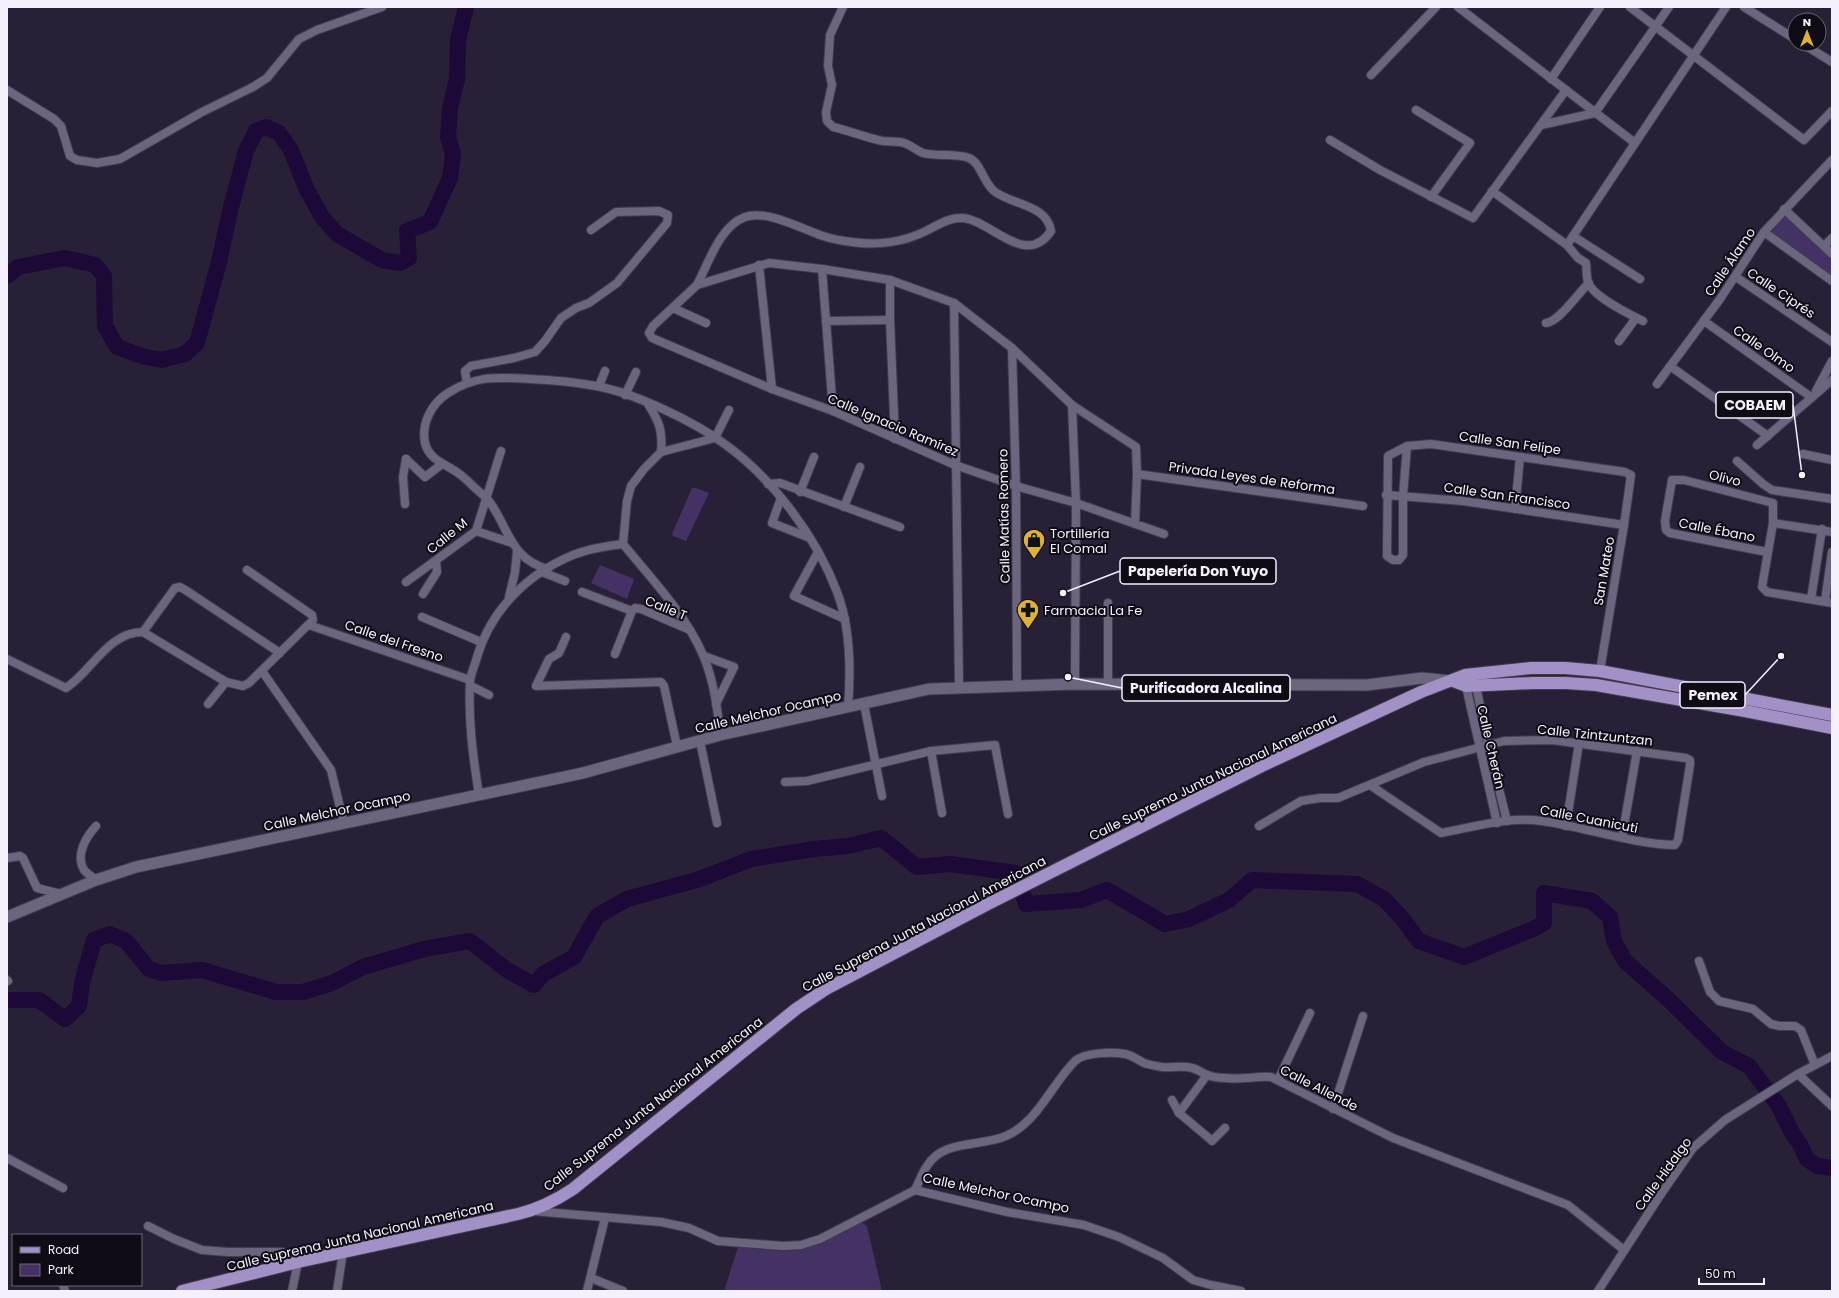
<svg xmlns="http://www.w3.org/2000/svg" width="1839" height="1298" font-family="Poppins,sans-serif">
  <style>
    .green { fill: #433263 }
    .lines { fill: none; stroke-linecap: round; stroke-linejoin: round }
    .river { stroke: #1c0937; stroke-width: 16 }
    .street-casing { stroke: #423c4e; stroke-width: 10 }
    .secondary-casing { stroke: #423c4e; stroke-width: 13 }
    .primary-casing { stroke: #423c4e; stroke-width: 14 }
    .street { stroke: #6c657e; stroke-width: 8 }
    .secondary { stroke: #6c657e; stroke-width: 11 }
    .primary { stroke: #a191c7; stroke-width: 12 }
    .labels { text-anchor: middle; dominant-baseline: central; stroke-width: 4; stroke-linejoin: round; paint-order: stroke }
    .street-label { font-size: 13px; fill: #f4f1fd; stroke: #0f0c16 }
    .poi-label { font-size: 13px; fill: #f4f1fd; stroke: #0f0c16; text-anchor: start }
    .leader { fill: none; stroke: #f4f1fd; stroke-width: 1.5 }
    .callout-dot { fill: #f4f1fd; stroke: #0f0c16; stroke-width: 1.5 }
    .callout { fill: #0f0c16; stroke: #f4f1fd; stroke-width: 1.5 }
    .callout-label { font-size: 14px; text-anchor: middle; font-weight: bold; fill: #f4f1fd }
  </style>
  <rect width="100%" height="100%" fill="#272036"/>
  <!-- green -->
  <g class="green">
    <path d="M 1786,213 L 1832,260 L 1832,278 L 1770,234 Z"/>
    <path d="M 692,488 L 696,488 L 709,493 L 686,541 L 673,536 L 672,534 Z"/>
    <path d="M 600,565 L 634,579 L 627,599 L 591,583 Z"/>
    <path d="M 861,1222 L 867,1226 L 882,1291 L 724,1291 L 738,1247 C 758,1248 781,1253 801,1249 C 822,1245 842,1232 861,1222 Z"/>
  </g>
  <g class="lines">
    <!-- river -->
    <g class="river">
      <path d="M 7,276 L 18,267 L 65,258 L 95,265 L 104,276 L 105,326 L 117,347 L 142,356 L 161,360 L 185,354 L 197,343 L 219,262 L 231,207 L 246,151 L 256,131 L 266,127 L 279,133 L 291,150 L 306,188 L 322,217 L 337,234 L 382,260 L 400,263 L 409,258 L 407,231 L 430,222 L 450,178 L 453,154 L 448,137 L 450,108 L 457,79 L 458,40 L 466,7"/>
      <path d="M 7,1000 L 39,1000 L 65,1019 L 79,1006 L 82,983 L 94,940 L 110,934 L 126,941 L 149,969 L 162,973 L 202,970 L 276,992 L 303,992 L 332,983 L 363,967 L 424,949 L 470,941 L 507,970 L 534,985 L 543,974 L 574,957 L 597,916 L 627,899 L 700,879 L 751,859 L 814,849 L 848,846 L 881,838 L 917,867 L 950,864 L 1016,873 L 1026,904 L 1081,900 L 1107,890 L 1165,924 L 1189,919 L 1229,900 L 1252,880 L 1357,884 L 1384,899 L 1402,918 L 1419,941 L 1464,957 L 1533,929 L 1544,923 L 1544,893 L 1592,901 L 1610,917 L 1614,941 L 1625,961 L 1669,1000 L 1722,1052 L 1749,1066 L 1779,1106 L 1792,1133 L 1800,1144 L 1807,1159 L 1817,1166 L 1832,1168"/>
    </g>
    <!-- street casing -->
    <g class="street-casing">
      <g id="street">
        <path d="M 1458,7 L 1635,143"/>
        <path d="M 1630,7 L 1804,140 L 1832,111"/>
        <path d="M 1744,7 L 1795,39"/>
        <path d="M 1803,44 L 1832,62"/>
        <path d="M 1371,75 L 1436,7"/>
        <path d="M 1551,79 L 1600,7"/>
        <path d="M 7,90 L 54,119 L 61,126 L 70,156 L 77,160 L 97,163 L 120,159 L 202,112 L 253,87 L 267,78 L 299,39 L 317,30 L 382,7"/>
        <path d="M 1416,110 L 1470,143 L 1431,197"/>
        <path d="M 1541,125 L 1595,113 L 1669,7"/>
        <path d="M 1330,140 L 1380,170 L 1473,218 L 1566,90"/>
        <path d="M 1492,191 L 1567,245 L 1578,258 L 1586,263 C 1587,269 1586,276 1588,282 C 1593,297 1629,314 1643,321"/>
        <path d="M 1784,209 L 1832,254"/>
        <path d="M 1764,232 L 1832,281"/>
        <path d="M 1573,236 L 1640,279"/>
        <path d="M 1567,245 L 1726,7"/>
        <path d="M 1824,246 L 1832,238"/>
        <path d="M 759,265 L 772,389"/>
        <path d="M 822,269 L 833,411"/>
        <path d="M 1736,277 L 1832,342"/>
        <path d="M 890,280 L 890,320 L 895,439"/>
        <path d="M 697,285 C 709,262 720,226 745,217 C 766,209 802,229 823,236 C 832,239 843,241 852,242 C 877,246 904,242 926,231 C 936,226 948,218 960,218 C 989,217 1025,270 1051,231 C 1047,204 1011,205 994,191 C 983,182 981,163 969,158 C 954,153 938,157 923,153 C 917,151 911,145 904,143 C 898,141 890,142 883,141 C 867,138 850,131 833,127 L 827,121 L 826,112 L 832,85 L 828,66 L 830,35 L 843,7"/>
        <path d="M 954,303 L 959,687"/>
        <path d="M 673,308 L 706,323"/>
        <path d="M 827,321 L 890,320"/>
        <path d="M 1704,321 L 1811,397"/>
        <path d="M 1546,323 C 1559,322 1578,293 1589,283"/>
        <path d="M 1619,341 L 1636,318"/>
        <path d="M 1012,348 L 1016,486 L 1017,685"/>
        <path d="M 1670,366 L 1768,436"/>
        <path d="M 467,383 L 465,371 L 471,366 L 514,358 L 535,352 L 545,341 L 561,318 L 576,308 L 589,303 L 617,283 L 667,223 L 668,215 L 659,211 L 616,212 L 591,230"/>
        <path d="M 1657,384 L 1720,299 L 1764,232 L 1832,160"/>
        <path d="M 599,386 L 605,371"/>
        <path d="M 1816,391 L 1832,361"/>
        <path d="M 625,395 L 636,372"/>
        <path d="M 648,404 C 659,421 663,431 661,452"/>
        <path d="M 1072,405 L 1076,503 L 1075,684"/>
        <path d="M 715,438 L 661,452 L 644,469 L 631,486 L 627,501 L 623,544 C 651,578 686,615 703,655 C 713,678 718,711 720,735"/>
        <path d="M 715,438 L 729,410"/>
        <path d="M 1757,445 L 1832,380"/>
        <path d="M 1407,446 L 1403,496 L 1403,555 L 1399,560 L 1393,560 L 1387,556 L 1388,456 L 1407,446 L 1431,444 L 1625,472 L 1631,475 L 1624,525 L 1600,671"/>
        <path d="M 1803,454 L 1832,460"/>
        <path d="M 406,459 L 425,477 L 442,464"/>
        <path d="M 1737,461 L 1763,484 L 1772,490 L 1832,499"/>
        <path d="M 1137,474 L 1363,506"/>
        <path d="M 768,484 L 780,483 L 900,527"/>
        <path d="M 800,492 L 814,457"/>
        <path d="M 1386,495 L 1463,501 L 1624,525"/>
        <path d="M 781,498 L 772,523 L 810,538"/>
        <path d="M 405,504 L 403,477 L 406,459"/>
        <path d="M 844,507 L 860,467"/>
        <path d="M 1515,509 L 1520,457"/>
        <path d="M 1773,523 L 1832,532"/>
        <path d="M 1135,524 L 1137,474 L 1136,447 L 1072,405 L 1012,348 L 954,303 L 890,280 L 822,269 L 769,263 L 697,285 L 653,326 L 649,333 L 652,338 L 772,389 L 833,411 L 955,465 L 1016,486 L 1076,503 L 1164,534"/>
        <path d="M 476,531 L 512,543"/>
        <path d="M 818,552 L 794,596 L 845,619"/>
        <path d="M 1767,552 L 1670,533 L 1666,530 L 1665,521 L 1672,480 L 1684,480 L 1773,503 L 1773,523 L 1762,587 L 1767,592 L 1832,603"/>
        <path d="M 548,569 C 510,559 509,528 489,501 C 485,496 479,492 474,487 C 469,482 464,477 458,473 C 446,464 429,460 425,443 C 421,423 432,403 448,393 C 476,375 498,377 529,379 C 552,380 574,382 596,386 C 635,393 695,422 726,445 C 773,479 817,538 837,592 C 851,628 851,670 848,708"/>
        <path d="M 542,572 L 565,581"/>
        <path d="M 406,582 L 476,531 L 501,451"/>
        <path d="M 582,592 L 632,611"/>
        <path d="M 423,594 L 437,572 L 436,561"/>
        <path d="M 509,597 L 515,572 L 517,551"/>
        <path d="M 1811,599 L 1822,529"/>
        <path d="M 1825,601 L 1832,552"/>
        <path d="M 422,617 L 481,642"/>
        <path d="M 309,625 L 470,680"/>
        <path d="M 143,632 L 226,682 L 243,686 L 249,683 L 313,620 L 312,615 L 247,570"/>
        <path d="M 566,637 L 559,653 L 549,659 L 536,686 L 661,682 L 664,686 L 677,746"/>
        <path d="M 615,654 L 632,611 L 635,608 L 641,609 L 690,630"/>
        <path d="M 704,656 L 734,667 L 716,704"/>
        <path d="M 7,659 L 66,688 C 92,671 108,632 143,632 L 175,588 L 180,587 L 187,591 L 280,653"/>
        <path d="M 262,671 L 331,770 L 344,824"/>
        <path d="M 1475,681 L 1488,745 L 1507,821"/>
        <path d="M 1465,682 L 1497,823"/>
        <path d="M 1108,684 L 1108,603"/>
        <path d="M 471,686 L 489,695"/>
        <path d="M 208,704 L 226,682"/>
        <path d="M 864,704 L 882,796"/>
        <path d="M 700,741 L 717,823"/>
        <path d="M 931,751 L 942,813"/>
        <path d="M 785,782 L 807,781 L 931,751 L 995,745 L 1008,814"/>
        <path d="M 479,795 C 473,757 468,720 470,681 C 471,673 475,665 477,657 C 491,610 527,574 573,555 C 588,549 606,546 623,544"/>
        <path d="M 96,826 C 86,837 75,855 84,870 C 87,874 93,877 96,880"/>
        <path d="M 1259,826 L 1301,801 L 1320,798 L 1338,798 L 1424,762 L 1504,741 L 1552,740 L 1686,758 L 1690,760 L 1690,765 L 1678,840 L 1675,845 C 1631,844 1585,827 1542,821 C 1509,816 1474,827 1441,833 L 1370,785"/>
        <path d="M 1566,826 L 1579,743"/>
        <path d="M 1622,837 L 1637,751"/>
        <path d="M 7,858 L 20,856 L 23,858 L 37,888 L 61,894"/>
        <path d="M 1699,961 L 1710,992 L 1719,1001 L 1753,1009 L 1771,1024 L 1780,1026 L 1795,1026 L 1801,1030 L 1815,1065"/>
        <path d="M 7,980 L 8,981"/>
        <path d="M 1798,1074 L 1832,1106"/>
        <path d="M 1278,1080 L 1310,1013"/>
        <path d="M 1172,1100 L 1179,1113 L 1210,1139 L 1212,1141 L 1225,1128"/>
        <path d="M 1333,1109 L 1363,1016"/>
        <path d="M 1179,1113 L 1207,1075"/>
        <path d="M 7,1158 L 63,1188"/>
        <path d="M 915,1190 C 919,1182 922,1173 927,1166 C 943,1139 981,1147 1006,1136 C 1038,1122 1051,1085 1075,1061 C 1085,1052 1112,1052 1125,1054 C 1132,1055 1138,1060 1144,1063 C 1150,1065 1156,1066 1162,1067 C 1172,1068 1182,1065 1192,1068 C 1197,1069 1201,1072 1205,1074 C 1211,1077 1220,1078 1226,1078 C 1241,1080 1256,1076 1271,1077 L 1393,1138 L 1568,1205 L 1624,1250"/>
        <path d="M 533,1211 L 661,1222 L 689,1228 L 718,1241 L 783,1246 L 801,1245 L 820,1239 L 915,1190 L 1007,1212 L 1084,1225 L 1119,1237 L 1163,1258 L 1193,1280 L 1211,1285 L 1241,1291"/>
        <path d="M 148,1226 L 174,1239 L 202,1250 L 228,1252 L 282,1252 L 298,1262 L 292,1291"/>
        <path d="M 591,1278 L 623,1291"/>
        <path d="M 63,1285 L 65,1291"/>
        <path d="M 337,1291 L 343,1252"/>
        <path d="M 587,1291 L 605,1218"/>
        <path d="M 1598,1291 L 1659,1197 L 1693,1148 L 1725,1120 L 1798,1074 L 1832,1056"/>
      </g>
    </g>
    <!-- secondary casing -->
    <g class="secondary-casing">
      <path id="secondary" d="M 7,917 L 96,880 L 136,867 L 583,773 L 720,735 L 929,689 L 1075,684 L 1367,685 L 1422,678 L 1450,681"/>
    </g>
    <!-- primary casing -->
    <g class="primary-casing">
      <g id="primary">
        <path d="M 1453,681 L 1466,686 L 1533,683 L 1566,683 L 1596,685 L 1745,711 L 1832,728"/>
        <path d="M 182,1291 L 298,1262 L 518,1214 C 539,1209 555,1201 573,1189 L 796,1009 L 826,989 L 988,904 L 1266,764 L 1421,692 L 1465,675 L 1531,668 L 1565,668 L 1600,671 L 1832,715"/>
      </g>
    </g>
    <!-- street -->
    <use href="#street" class="street"/>
    <!-- secondary -->
    <use href="#secondary" class="secondary"/>
    <!-- primary -->
    <use href="#primary" class="primary"/>
  </g>
  <!-- icons -->
  <defs>
    <g id="shop-pin" transform="scale(1.15)"><path d="M0 17L-7.5 6A9.5 9.5 0 1 1 7.5 6Z" fill="#deb133" stroke="#0f0c16"/><path d="M-5-2.5h2.3a2.7 3.5 0 0 1 5.4 0H5L5.5 6h-11ZM-1.5-2.5h3a1.5 2.3 0 0 0-3 0Z" fill="#111"/></g>
    <g id="pharmacy-pin" transform="scale(1.15)"><path d="M0 17L-7.5 6A9.5 9.5 0 1 1 7.5 6Z" fill="#deb133" stroke="#0f0c16"/><path d="M-2-6h4v4h4v4h-4v4h-4v-4h-4v-4h4Z" fill="#111"/></g>
  </defs>
  <g fill-rule="evenodd">
    <use href="#shop-pin" x="1034" y="540"/>
    <use href="#pharmacy-pin" x="1028" y="610"/>
  </g>
  <g class="labels">
    <!-- street labels -->
    <g class="street-label">
      <text transform="translate(1730 262) rotate(-56)">Calle Álamo</text>
      <text transform="translate(1781 293) rotate(34)">Calle Ciprés</text>
      <text transform="translate(1764 349) rotate(35)">Calle Olmo</text>
      <text transform="translate(893 425) rotate(23)">Calle Ignacio Ramírez</text>
      <text transform="translate(1510 443) rotate(8)">Calle San Felipe</text>
      <text transform="translate(1252 478) rotate(8)">Privada Leyes de Reforma</text>
      <text transform="translate(1725 478) rotate(14)">Olivo</text>
      <text transform="translate(1507 496) rotate(8)">Calle San Francisco</text>
      <text transform="translate(1004 516) rotate(-91)">Calle Matías Romero</text>
      <text transform="translate(1717 530) rotate(11)">Calle Ébano</text>
      <text transform="translate(447 536) rotate(-39)">Calle M</text>
      <text transform="translate(1604 571) rotate(-80)">San Mateo</text>
      <text transform="translate(666 608) rotate(22)">Calle T</text>
      <text transform="translate(394 641) rotate(19)">Calle del Fresno</text>
      <text transform="translate(768 712) rotate(-13)">Calle Melchor Ocampo</text>
      <text transform="translate(1595 735) rotate(6)">Calle Tzintzuntzan</text>
      <text transform="translate(1491 747) rotate(77)">Calle Cherán</text>
      <text transform="translate(1213 777) rotate(-26)">Calle Suprema Junta Nacional Americana</text>
      <text transform="translate(337 811) rotate(-12)">Calle Melchor Ocampo</text>
      <text transform="translate(1589 819) rotate(11)">Calle Cuanicuti</text>
      <text transform="translate(924 924) rotate(-28)">Calle Suprema Junta Nacional Americana</text>
      <text transform="translate(1319 1088) rotate(27)">Calle Allende</text>
      <text transform="translate(653 1104) rotate(-38)">Calle Suprema Junta Nacional Americana</text>
      <text transform="translate(1663 1174) rotate(-54)">Calle Hidalgo</text>
      <text transform="translate(996 1193) rotate(12)">Calle Melchor Ocampo</text>
      <text transform="translate(360 1236) rotate(-13)">Calle Suprema Junta Nacional Americana</text>
    </g>
    <!-- poi labels -->
    <g class="poi-label">
      <text x="1050" y="533">Tortillería<tspan x="1050" dy="15">El Comal</tspan></text>
      <text x="1044" y="610">Farmacia La Fe</text>
    </g>
  </g>
  <!-- callouts -->
  <path class="leader" d="M1802 475L1793 405M1063 593L1120 571M1068 677L1122 688M1781 656L1745 695"/>
  <g class="callout-dot">
    <circle cx="1802" cy="475" r="4"/>
    <circle cx="1063" cy="593" r="4"/>
    <circle cx="1068" cy="677" r="4"/>
    <circle cx="1781" cy="656" r="4"/>
  </g>
  <g class="callout">
    <rect x="1716" y="392" width="77" height="26" rx="4"/>
    <rect x="1120" y="558" width="156" height="26" rx="4"/>
    <rect x="1122" y="675" width="168" height="26" rx="4"/>
    <rect x="1680" y="682" width="65" height="26" rx="4"/>
  </g>
  <g class="callout-label">
    <text x="1755" y="410">COBAEM</text>
    <text x="1198" y="576">Papelería Don Yuyo</text>
    <text x="1206" y="693">Purificadora Alcalina</text>
    <text x="1713" y="700">Pemex</text>
  </g>
  <!-- border -->
  <rect width="1839" height="1298" fill="none" stroke="#f4f1fd" stroke-width="16"/>
  <!-- legend -->
  <rect x="12" y="1234" width="130" height="52" fill="#0f0c16" stroke="#6b6872"/>
  <rect x="20" y="1247" width="20" height="6" fill="#a191c7" stroke="#6b6872"/>
  <text x="48" y="1254" font-size="12" fill="#f4f1fd">Road</text>
  <rect x="20" y="1264" width="20" height="12" fill="#433263" stroke="#6b6872"/>
  <text x="48" y="1274" font-size="12" fill="#f4f1fd">Park</text>
  <!-- north arrow -->
  <g transform="translate(1807 32)"><circle r="19" fill="#0f0c16" stroke="#6b6872"/>
  <path d="M0-3L7 15L0 10L-7 15Z" fill="#deb133"/>
  <text y="-6" font-size="11" font-weight="bold" text-anchor="middle" fill="#f4f1fd">N</text>
  </g>
  <!-- scale -->
  <path d="M1699 1278v6h65v-6" fill="none" stroke="#f4f1fd" stroke-width="2"/>
  <text x="1705" y="1278" font-size="12" fill="#f4f1fd" stroke="#0f0c16" stroke-width="3" paint-order="stroke">50 m</text>
</svg>
